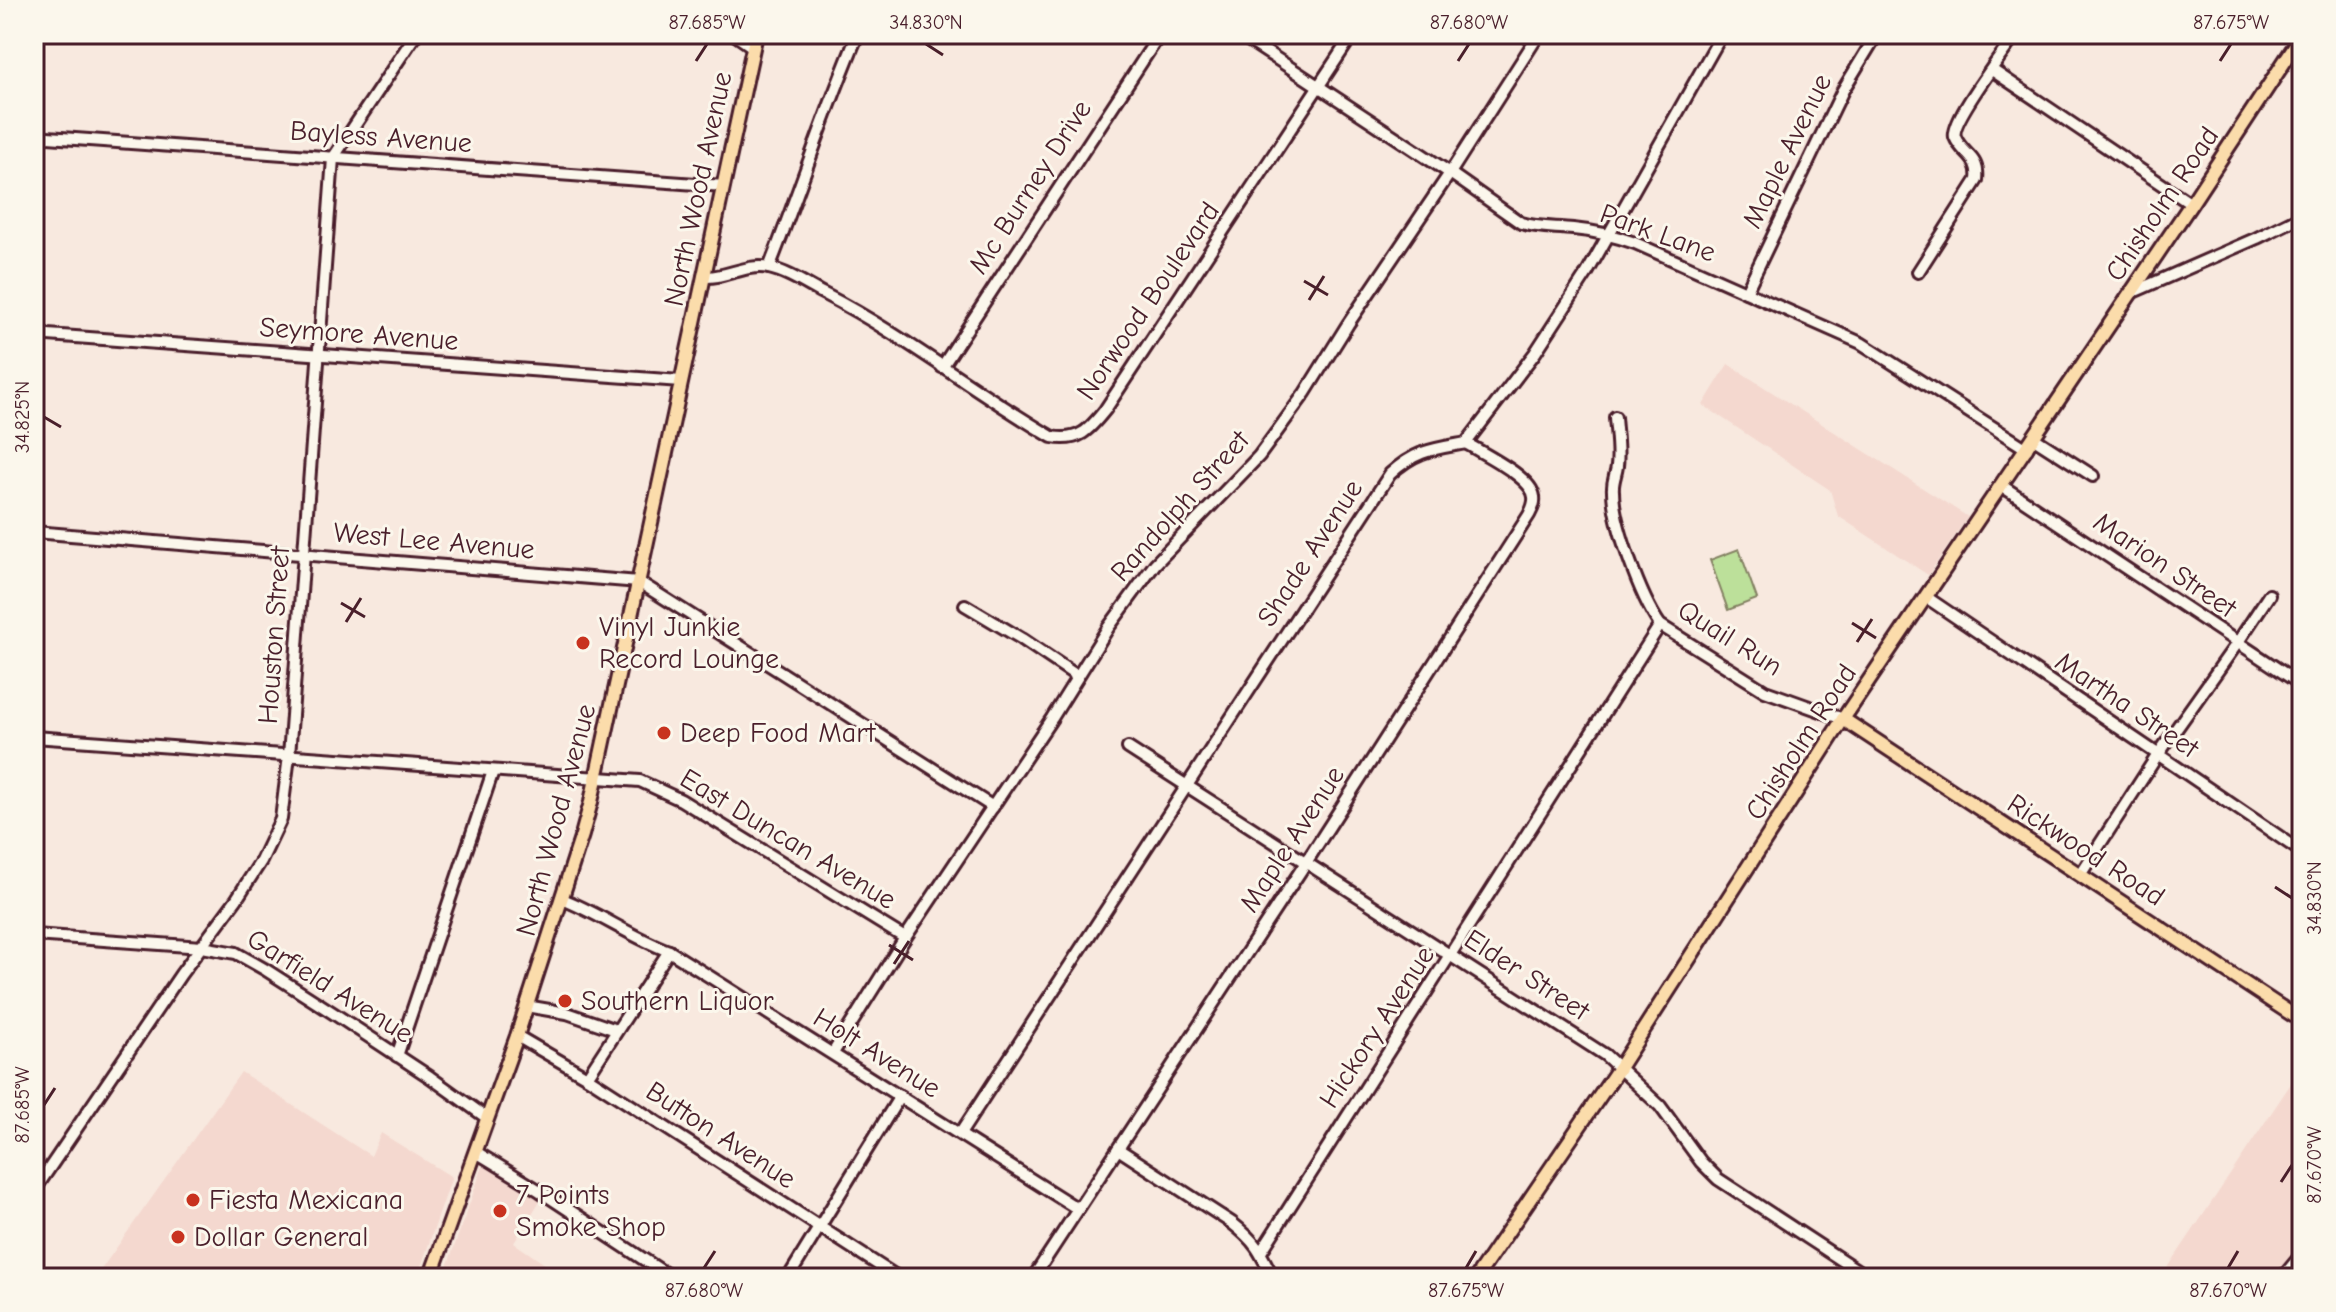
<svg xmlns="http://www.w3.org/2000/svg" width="2336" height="1312" font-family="'Comic Neue',sans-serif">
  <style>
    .built { fill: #f4d8cf }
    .green { fill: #bce09a; stroke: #838062; stroke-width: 2 }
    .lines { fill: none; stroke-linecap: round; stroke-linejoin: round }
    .minor-casing { stroke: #4a1f2b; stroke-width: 16 }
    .major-casing { stroke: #4a1f2b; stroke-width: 18 }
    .minor { stroke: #fbf7ec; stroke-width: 10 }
    .major { stroke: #fbdcab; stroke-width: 12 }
    .ticks { fill: none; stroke: #4a1f2b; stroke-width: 3 }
    .poi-dot { fill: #c8321e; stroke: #fbf7ec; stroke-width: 3 }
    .labels { text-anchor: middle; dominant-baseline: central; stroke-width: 6; stroke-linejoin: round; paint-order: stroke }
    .street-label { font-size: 28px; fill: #4a1f2b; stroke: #fbf7ec }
    .poi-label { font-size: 28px; fill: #4a1f2b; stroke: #fbf7ec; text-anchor: start }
    .neatline { fill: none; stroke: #4a1f2b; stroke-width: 3 }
    .ticks-label { font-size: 20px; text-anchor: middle; fill: #4a1f2b }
  </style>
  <rect width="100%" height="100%" fill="#f8e9df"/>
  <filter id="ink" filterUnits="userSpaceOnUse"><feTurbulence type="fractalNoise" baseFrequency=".0125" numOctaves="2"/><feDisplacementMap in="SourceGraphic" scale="16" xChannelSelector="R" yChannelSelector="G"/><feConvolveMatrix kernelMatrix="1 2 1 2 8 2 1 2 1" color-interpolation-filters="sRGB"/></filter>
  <g filter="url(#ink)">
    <!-- built -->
    <g class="built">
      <path d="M 1728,364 L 1968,517 L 1928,575 L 1838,516 L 1830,490 L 1703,405 Z"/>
      <path d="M 2302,1067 L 2302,1245 L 2272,1278 L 2161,1278 Z"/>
      <path d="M 241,1072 L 371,1156 L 381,1133 L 452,1177 L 417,1278 L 95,1278 Z"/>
      <path d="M 484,1163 L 541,1199 L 514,1243 L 552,1269 L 550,1278 L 443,1278 Z"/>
    </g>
    <!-- green -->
    <path class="green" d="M 1739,549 L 1757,599 L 1728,610 L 1710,560 Z"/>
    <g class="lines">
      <!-- minor casing -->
      <g class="minor-casing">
        <g id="minor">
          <path d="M 734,34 L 753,47"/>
          <path d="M 1239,34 L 1450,173 L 1521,223 C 1538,228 1555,227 1573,229 C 1595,231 1615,236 1635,243 L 1861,343 L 2027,449"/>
          <path d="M 1992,70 L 2191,204"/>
          <path d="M 34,136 L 724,186"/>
          <path d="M 769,268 C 800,190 825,111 858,34"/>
          <path d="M 1918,272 L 1977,180 C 1980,156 1962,155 1955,137 C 1950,121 2005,51 2016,34"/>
          <path d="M 703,277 C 725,279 746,263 769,268 C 788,272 807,285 824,294 C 904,335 975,392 1052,437 C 1079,442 1089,430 1105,410 L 1353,34"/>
          <path d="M 1746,292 L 1843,90 L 1877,34"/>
          <path d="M 2131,293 L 2257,238 L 2302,216"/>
          <path d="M 34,334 L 681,381"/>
          <path d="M 942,367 L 1160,34"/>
          <path d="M 1615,417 C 1616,433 1619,450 1617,466 C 1616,475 1612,482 1613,491 C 1613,523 1641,598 1660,625 L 1765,691 L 1843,719"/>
          <path d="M 2034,438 L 2093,476"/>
          <path d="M 2002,486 L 2302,685"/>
          <path d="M 34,532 L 639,582 L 993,807"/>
          <path d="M 1926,597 L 2302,852"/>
          <path d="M 965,605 L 1022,639 L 1077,676"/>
          <path d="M 34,737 L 640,781 L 681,800 L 905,938"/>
          <path d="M 1128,748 L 1605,1055 L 1660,1106 L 1701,1162 L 1718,1179 L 1869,1278"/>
          <path d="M 2080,875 L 2157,756 L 2238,642 L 2269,595"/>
          <path d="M 562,899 C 599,913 631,937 669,951 L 1078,1209"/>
          <path d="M 34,935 L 202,947 L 236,953 L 266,970 L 333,1013 L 430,1077 L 487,1118"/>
          <path d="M 526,1006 L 567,1013 L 616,1030"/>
          <path d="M 517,1036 L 587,1077 L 899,1278"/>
          <path d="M 833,1053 L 905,938 L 1052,718 L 1108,628 L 1155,564 L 1259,456 L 1305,393 L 1348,324 L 1450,173 L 1539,34"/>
          <path d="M 397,1056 L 493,771"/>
          <path d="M 587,1077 L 669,951"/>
          <path d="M 960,1134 L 1390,474 C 1416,450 1433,449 1466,443 L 1535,353 L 1587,273 L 1722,34"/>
          <path d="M 1118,1149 L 1232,1223 C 1256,1242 1260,1251 1273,1278"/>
          <path d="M 476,1152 L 540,1191 L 672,1278"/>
          <path d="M 34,1191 L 181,974 L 236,900 L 261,861 L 281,819 L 289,756 L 333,158 L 416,34"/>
          <path d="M 1261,1252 L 1660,625"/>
          <path d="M 788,1278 L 900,1096"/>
          <path d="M 1033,1278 L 1307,861 L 1529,515 C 1532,509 1535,504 1534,497 C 1532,477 1483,454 1466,443"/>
          <path d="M 2282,1278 L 2302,1254"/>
        </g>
      </g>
      <!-- major casing -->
      <g class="major-casing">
        <g id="major">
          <path d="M 1843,719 L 2302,1021"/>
          <path d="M 430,1278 L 517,1036 L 582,835 L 591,802 L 756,34"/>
          <path d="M 1476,1278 L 1619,1068 L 1843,719 L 2191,204 L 2302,35"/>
        </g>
      </g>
      <!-- minor -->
      <use href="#minor" class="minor"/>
      <!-- major -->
      <use href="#major" class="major"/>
    </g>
  </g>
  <!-- ticks -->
  <path class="ticks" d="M 926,44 L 943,55M 696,61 L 707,44M 1458,61 L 1469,44M 2220,61 L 2231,44M 1304,281 L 1328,295M 1309,300 L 1324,276M 44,417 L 61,427M 341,603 L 365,617M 346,622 L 361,598M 1852,623 L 1876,638M 1857,642 L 1872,619M 2275,887 L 2292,898M 889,945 L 913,960M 894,964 L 909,941M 44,1105 L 55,1088M 2281,1182 L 2292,1165M 704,1268 L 715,1251M 1466,1268 L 1476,1251M 2228,1268 L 2238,1251"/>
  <!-- markers -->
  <g class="poi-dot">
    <circle cx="583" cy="643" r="8"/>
    <circle cx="664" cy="733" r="8"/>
    <circle cx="565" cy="1001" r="8"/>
    <circle cx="193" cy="1200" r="8"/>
    <circle cx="500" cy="1211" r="8"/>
    <circle cx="178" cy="1237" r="8"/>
  </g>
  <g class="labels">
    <!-- street labels -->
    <g class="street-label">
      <text transform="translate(381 137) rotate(4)">Bayless Avenue</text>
      <text transform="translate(1787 151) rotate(-64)">Maple Avenue</text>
      <text transform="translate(1030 187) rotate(-57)">Mc Burney Drive</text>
      <text transform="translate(698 189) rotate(-78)">North Wood Avenue</text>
      <text transform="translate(2162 204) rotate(-56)">Chisholm Road</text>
      <text transform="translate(1658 233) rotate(20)">Park Lane</text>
      <text transform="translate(1148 301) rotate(-56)">Norwood Boulevard</text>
      <text transform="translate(359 334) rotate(4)">Seymore Avenue</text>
      <text transform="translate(1180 506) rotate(-48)">Randolph Street</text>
      <text transform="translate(434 541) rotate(5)">West Lee Avenue</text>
      <text transform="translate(1310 553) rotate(-57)">Shade Avenue</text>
      <text transform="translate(2165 565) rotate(34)">Marion Street</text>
      <text transform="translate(274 635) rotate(-86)">Houston Street</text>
      <text transform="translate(1730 638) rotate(32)">Quail Run</text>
      <text transform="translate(2127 705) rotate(34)">Martha Street</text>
      <text transform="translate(1801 742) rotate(-57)">Chisholm Road</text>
      <text transform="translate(556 820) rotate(-75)">North Wood Avenue</text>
      <text transform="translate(788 839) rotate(31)">East Duncan Avenue</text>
      <text transform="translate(1292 839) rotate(-57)">Maple Avenue</text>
      <text transform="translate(2086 850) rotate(33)">Rickwood Road</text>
      <text transform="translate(1527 975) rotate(33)">Elder Street</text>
      <text transform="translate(330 986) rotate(32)">Garfield Avenue</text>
      <text transform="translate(1377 1027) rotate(-57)">Hickory Avenue</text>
      <text transform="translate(877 1053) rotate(32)">Holt Avenue</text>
      <text transform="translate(721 1135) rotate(33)">Button Avenue</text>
    </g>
    <!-- poi labels -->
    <g class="poi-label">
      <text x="599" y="627">Vinyl Junkie<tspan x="599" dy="32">Record Lounge</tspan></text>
      <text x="680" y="733">Deep Food Mart</text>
      <text x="581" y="1001">Southern Liquor</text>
      <text x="516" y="1195">7 Points<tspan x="516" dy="32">Smoke Shop</tspan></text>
      <text x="209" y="1200">Fiesta Mexicana</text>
      <text x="194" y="1237">Dollar General</text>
    </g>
  </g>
  <!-- margin -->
  <rect width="2336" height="1312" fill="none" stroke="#fbf7ec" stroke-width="88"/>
  <rect x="44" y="44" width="2248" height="1224" class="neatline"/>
  <g class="ticks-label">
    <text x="707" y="29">87.685°W</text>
    <text x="926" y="29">34.830°N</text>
    <text x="1469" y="29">87.680°W</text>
    <text x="2231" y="29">87.675°W</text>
    <text transform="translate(22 417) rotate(-90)" y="7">34.825°N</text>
    <text transform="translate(2314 898) rotate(-90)" y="7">34.830°N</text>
    <text transform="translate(22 1105) rotate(-90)" y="7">87.685°W</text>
    <text transform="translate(2314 1165) rotate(-90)" y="7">87.670°W</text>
    <text x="704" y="1297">87.680°W</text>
    <text x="1466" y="1297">87.675°W</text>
    <text x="2228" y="1297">87.670°W</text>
  </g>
</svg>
